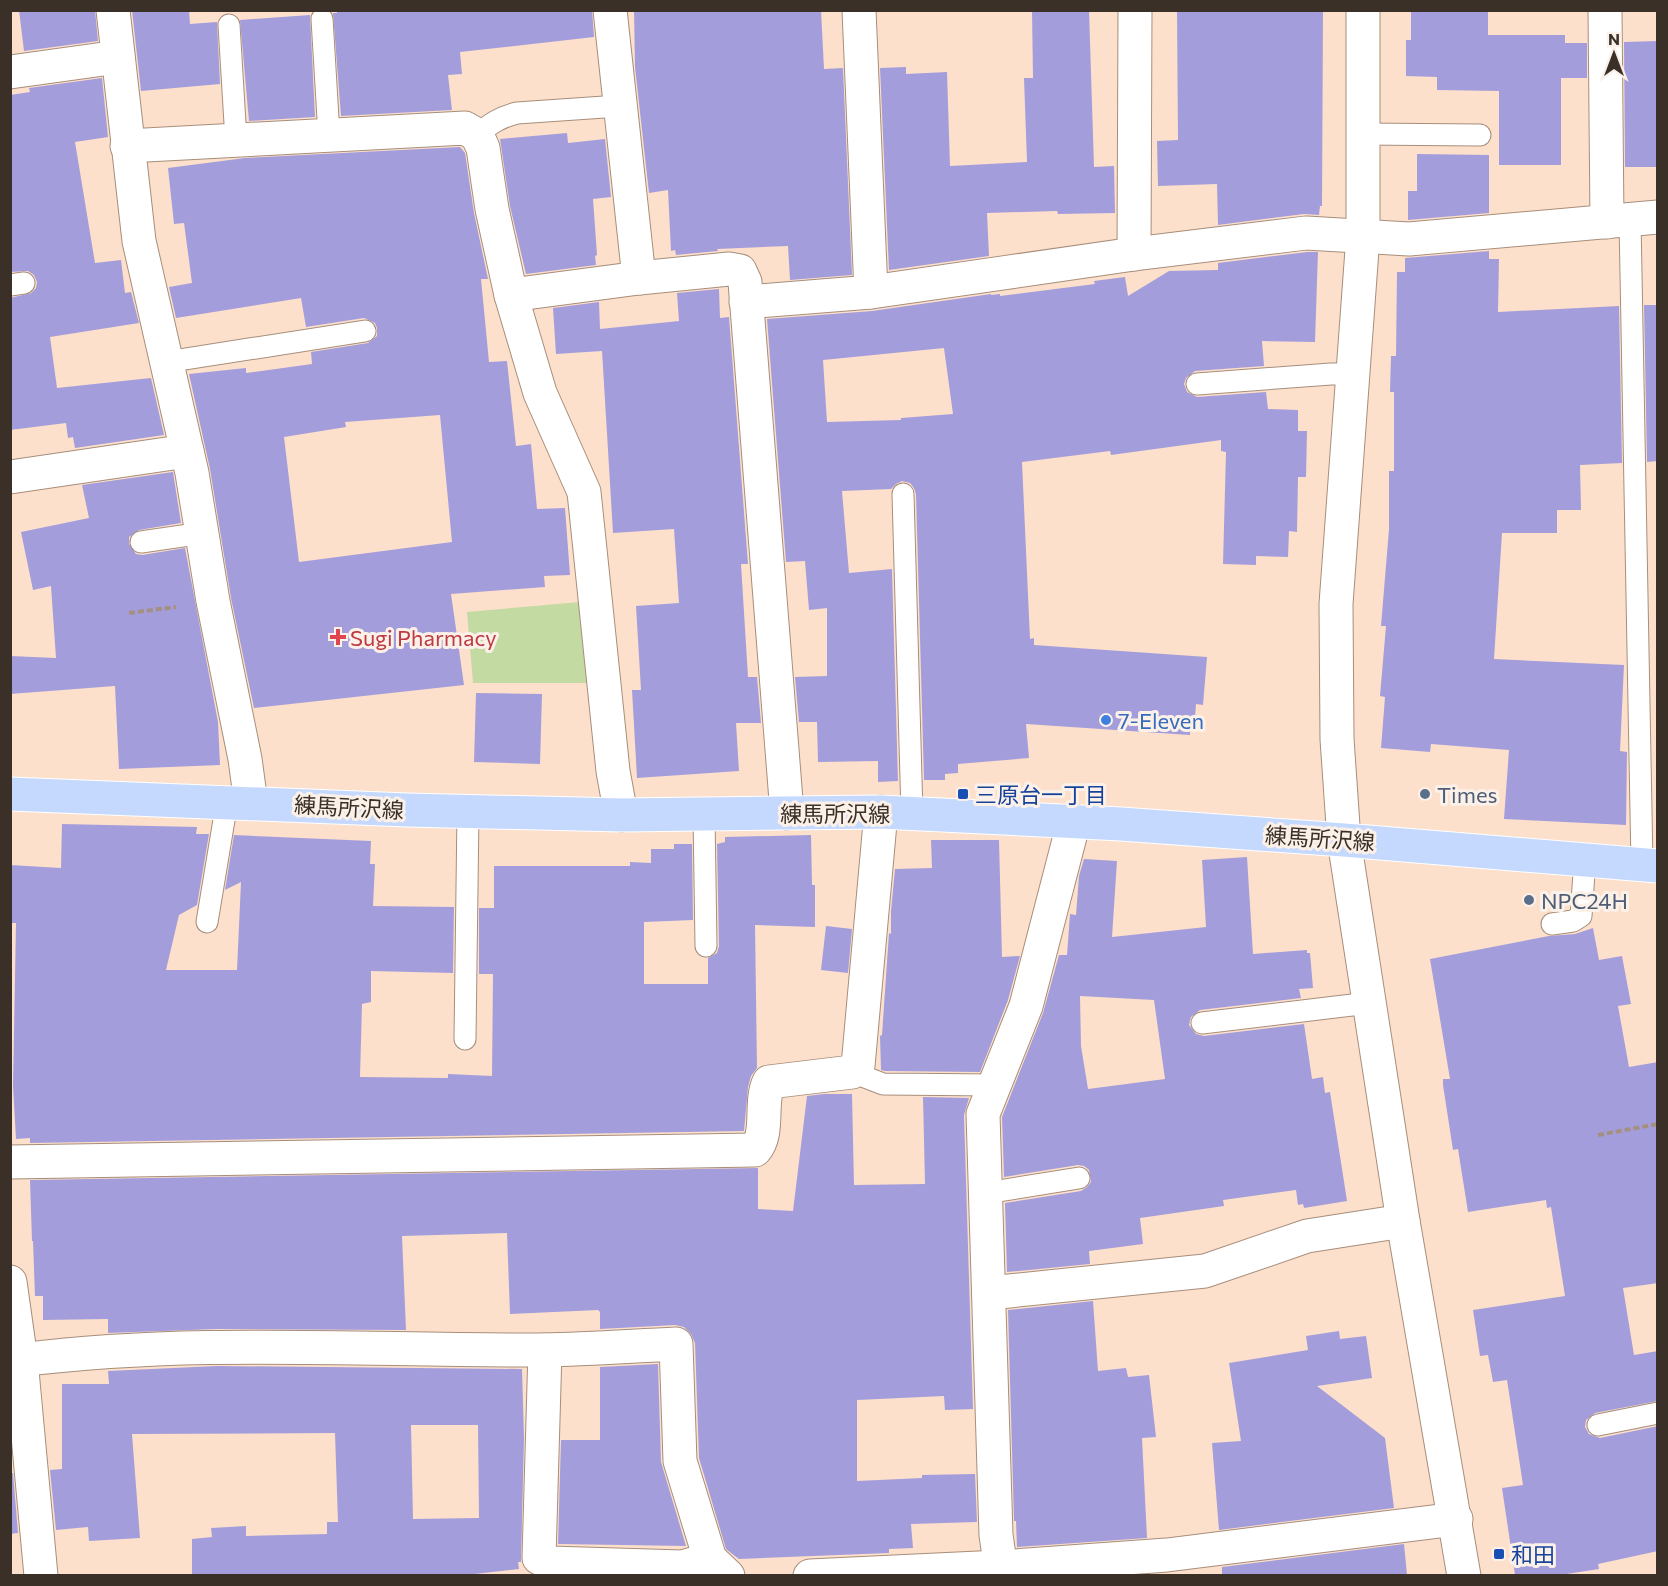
<svg xmlns="http://www.w3.org/2000/svg" width="1668" height="1586" font-family="Commissioner,'Noto Sans JP',sans-serif">
  <style>
    .green { fill: #c3daa3 }
    .building { fill: #a49ddb; fill-rule: evenodd }
    .lines { fill: none; stroke-linecap: round; stroke-linejoin: round }
    .lane-casing { stroke: #a78e7b; stroke-width: 23 }
    .street-casing { stroke: #a78e7b; stroke-width: 35 }
    .secondary-casing { stroke: #a78e7b; stroke-width: 35 }
    .primary-casing { stroke: #fff; stroke-width: 35 }
    .path { stroke: #a49081; stroke-width: 4; stroke-dasharray: 6 3; stroke-linecap: butt }
    .lane { stroke: #fff; stroke-width: 21 }
    .street { stroke: #fff; stroke-width: 33 }
    .secondary { stroke: #fff; stroke-width: 33 }
    .primary { stroke: #c5d9fe; stroke-width: 33 }
    .health-dot { fill: #e0444e; stroke: #fcf1e9; stroke-width: 2 }
    .shop-dot { fill: #3f7fe0; stroke: #fcf1e9; stroke-width: 2 }
    .transit-dot { fill: #1a4fb4; stroke: #fcf1e9; stroke-width: 2 }
    .service-dot { fill: #5c6f8a; stroke: #fcf1e9; stroke-width: 2 }
    .labels { text-anchor: middle; dominant-baseline: central; stroke-width: 6; stroke-linejoin: round; paint-order: stroke }
    .health-label { font-size: 22px; fill: #be3a42; stroke: #fcf1e9; text-anchor: start }
    .shop-label { font-size: 22px; fill: #366cbe; stroke: #fcf1e9; text-anchor: start }
    .transit-label { font-size: 22px; fill: #164399; stroke: #fcf1e9; text-anchor: start }
    .service-label { font-size: 22px; fill: #4e5e75; stroke: #fcf1e9; text-anchor: start }
    .street-label { font-size: 22px; fill: #3a3028; stroke: #fcf1e9 }
  </style>
  <rect width="100%" height="100%" fill="#fce0cc"/>
  <!-- green -->
  <path class="green" d="M 580,602 L 589,683 L 473,683 L 467,612 Z"/>
  <!-- building -->
  <g class="building">
    <path d="M 19,10 L 95,10 L 98,41 L 24,51 Z"/>
    <path d="M 132,10 L 189,10 L 190,24 L 217,22 L 220,84 L 141,91 Z"/>
    <path d="M 337,10 L 592,10 L 594,37 L 460,52 L 462,74 L 448,75 L 452,110 L 341,116 L 333,13 L 337,13 Z"/>
    <path d="M 634,10 L 821,10 L 824,69 L 843,68 L 852,275 L 790,280 L 788,246 L 717,249 L 718,251 L 676,255 L 675,250 L 671,251 L 668,190 L 649,193 L 635,67 Z"/>
    <path d="M 1032,10 L 1089,10 L 1094,167 L 1114,166 L 1115,213 L 1058,214 L 1057,211 L 987,213 L 989,256 L 889,270 L 880,68 L 906,67 L 906,74 L 947,72 L 950,166 L 1027,162 L 1024,78 L 1033,78 Z"/>
    <path d="M 1177,10 L 1323,10 L 1322,206 L 1320,206 L 1319,215 L 1304,214 L 1218,225 L 1217,184 L 1158,186 L 1157,141 L 1178,140 Z"/>
    <path d="M 1411,10 L 1488,10 L 1488,35 L 1565,35 L 1565,43 L 1587,43 L 1587,78 L 1561,78 L 1561,165 L 1499,165 L 1499,91 L 1437,90 L 1437,77 L 1406,76 L 1406,40 L 1411,40 Z"/>
    <path d="M 310,15 L 315,117 L 249,121 L 240,20 Z"/>
    <path d="M 1658,41 L 1658,167 L 1625,167 L 1624,42 Z"/>
    <path d="M 102,78 L 108,137 L 75,142 L 95,263 L 121,260 L 125,293 L 131,292 L 139,323 L 50,337 L 57,388 L 151,378 L 164,435 L 75,448 L 73,437 L 68,438 L 66,423 L 10,430 L 10,298 L 31,293 L 36,288 L 37,282 L 34,275 L 28,271 L 10,272 L 10,95 L 30,92 L 29,88 Z"/>
    <path d="M 567,133 L 568,143 L 605,139 L 611,197 L 593,199 L 597,255 L 595,256 L 596,265 L 526,274 L 510,206 L 500,139 Z"/>
    <path d="M 460,147 L 465,153 L 474,213 L 488,279 L 481,279 L 489,362 L 507,361 L 516,446 L 531,444 L 537,509 L 565,508 L 570,575 L 544,576 L 545,587 L 451,594 L 464,685 L 254,708 L 231,598 L 210,469 L 189,374 L 246,368 L 246,373 L 312,364 L 311,352 L 368,343 L 377,336 L 377,328 L 375,323 L 364,318 L 306,327 L 301,298 L 176,318 L 169,287 L 192,283 L 184,223 L 174,224 L 168,168 L 245,158 ZM 440,415 L 452,542 L 299,562 L 284,437 L 346,427 L 345,422 Z"/>
    <path d="M 1417,154 L 1489,155 L 1489,213 L 1408,220 L 1408,191 L 1417,191 Z"/>
    <path d="M 1489,251 L 1489,259 L 1499,259 L 1498,312 L 1619,306 L 1622,463 L 1580,465 L 1581,510 L 1557,510 L 1557,533 L 1502,533 L 1494,659 L 1624,665 L 1620,751 L 1627,752 L 1626,825 L 1504,819 L 1509,750 L 1431,744 L 1430,752 L 1381,748 L 1385,697 L 1380,696 L 1386,626 L 1381,626 L 1389,529 L 1389,471 L 1394,471 L 1394,392 L 1390,392 L 1391,356 L 1396,356 L 1397,272 L 1405,272 L 1405,258 Z"/>
    <path d="M 1307,252 L 1318,252 L 1315,342 L 1262,341 L 1264,366 L 1195,371 L 1186,378 L 1184,384 L 1187,392 L 1197,397 L 1266,392 L 1268,409 L 1298,410 L 1298,431 L 1307,431 L 1306,477 L 1298,477 L 1297,532 L 1289,531 L 1288,557 L 1256,556 L 1256,565 L 1223,564 L 1226,452 L 1221,451 L 1221,440 L 1111,455 L 1110,451 L 1022,462 L 1030,639 L 1034,638 L 1034,645 L 1207,657 L 1203,705 L 1196,704 L 1194,730 L 1190,729 L 1190,735 L 1026,724 L 1029,758 L 958,764 L 958,773 L 945,774 L 945,780 L 924,780 L 916,494 L 914,488 L 910,483 L 902,481 L 896,484 L 891,489 L 842,491 L 849,573 L 892,569 L 898,781 L 878,782 L 878,761 L 818,762 L 817,722 L 799,722 L 795,677 L 827,676 L 827,608 L 809,610 L 805,561 L 786,562 L 767,319 L 872,311 L 991,294 L 991,295 L 1000,294 L 1000,296 L 1095,284 L 1094,281 L 1125,277 L 1128,296 L 1169,271 L 1218,270 L 1218,263 ZM 944,348 L 953,414 L 901,418 L 901,420 L 827,422 L 823,360 Z"/>
    <path d="M 719,289 L 720,318 L 729,317 L 748,564 L 741,564 L 748,677 L 757,677 L 761,723 L 736,723 L 739,771 L 637,778 L 632,690 L 641,690 L 636,606 L 679,603 L 674,529 L 613,533 L 602,351 L 556,354 L 553,308 L 599,302 L 600,329 L 679,321 L 677,293 Z"/>
    <path d="M 1644,305 L 1658,305 L 1658,461 L 1647,462 Z"/>
    <path d="M 173,472 L 181,523 L 139,530 L 129,537 L 129,544 L 136,554 L 142,555 L 185,548 L 218,722 L 220,765 L 119,769 L 115,686 L 10,694 L 10,656 L 56,658 L 51,586 L 33,590 L 21,532 L 89,518 L 82,485 Z"/>
    <path d="M 476,693 L 542,694 L 540,764 L 474,762 Z"/>
    <path d="M 62,824 L 197,827 L 196,834 L 209,834 L 197,905 L 179,915 L 166,970 L 237,970 L 241,882 L 225,890 L 234,835 L 371,841 L 370,864 L 375,864 L 373,906 L 454,907 L 453,973 L 371,971 L 371,1002 L 362,1004 L 360,1077 L 448,1078 L 448,1074 L 492,1076 L 493,974 L 479,974 L 479,908 L 494,908 L 494,866 L 630,866 L 630,862 L 651,863 L 651,849 L 674,849 L 674,844 L 692,844 L 693,920 L 644,922 L 644,984 L 708,984 L 708,958 L 717,953 L 719,946 L 717,844 L 725,842 L 725,837 L 811,835 L 812,885 L 815,885 L 815,927 L 755,925 L 757,1068 L 751,1076 L 748,1087 L 744,1131 L 30,1143 L 30,1138 L 16,1139 L 13,1086 L 16,923 L 10,923 L 10,865 L 61,868 Z"/>
    <path d="M 931,840 L 999,840 L 1002,957 L 1020,956 L 1008,1000 L 980,1072 L 885,1071 L 881,1070 L 880,1036 L 882,1035 L 889,933 L 891,934 L 891,911 L 895,869 L 932,868 Z"/>
    <path d="M 1247,857 L 1253,954 L 1307,950 L 1307,953 L 1310,953 L 1313,988 L 1299,989 L 1301,998 L 1200,1010 L 1191,1017 L 1189,1025 L 1196,1034 L 1204,1036 L 1304,1024 L 1312,1079 L 1323,1077 L 1325,1093 L 1330,1092 L 1347,1201 L 1304,1208 L 1303,1204 L 1298,1205 L 1296,1190 L 1223,1200 L 1224,1206 L 1140,1218 L 1143,1244 L 1089,1251 L 1090,1264 L 1007,1272 L 1005,1203 L 1081,1191 L 1087,1187 L 1091,1182 L 1089,1170 L 1084,1166 L 1078,1165 L 1004,1177 L 1002,1117 L 1043,1013 L 1059,955 L 1067,955 L 1070,914 L 1076,915 L 1079,876 L 1084,859 L 1117,861 L 1112,937 L 1206,927 L 1202,860 ZM 1080,996 L 1154,1000 L 1165,1079 L 1088,1089 L 1081,1046 Z"/>
    <path d="M 826,926 L 852,929 L 848,973 L 821,970 Z"/>
    <path d="M 1593,928 L 1599,960 L 1622,956 L 1631,1004 L 1618,1006 L 1629,1067 L 1658,1062 L 1658,1283 L 1623,1288 L 1634,1355 L 1658,1351 L 1658,1401 L 1595,1413 L 1586,1420 L 1585,1427 L 1589,1434 L 1600,1438 L 1658,1426 L 1658,1551 L 1598,1564 L 1599,1569 L 1560,1575 L 1515,1575 L 1502,1488 L 1523,1485 L 1507,1380 L 1493,1382 L 1488,1355 L 1480,1356 L 1473,1310 L 1565,1296 L 1551,1207 L 1547,1208 L 1546,1200 L 1468,1212 L 1458,1149 L 1453,1150 L 1443,1085 L 1443,1079 L 1450,1079 L 1430,959 L 1549,936 L 1575,934 Z"/>
    <path d="M 824,1094 L 852,1094 L 854,1185 L 925,1184 L 923,1097 L 969,1098 L 964,1115 L 973,1409 L 945,1410 L 944,1396 L 857,1400 L 857,1481 L 922,1478 L 922,1475 L 975,1474 L 977,1522 L 911,1524 L 913,1548 L 889,1549 L 889,1553 L 739,1559 L 731,1553 L 726,1549 L 699,1458 L 695,1343 L 691,1334 L 684,1327 L 675,1325 L 600,1329 L 600,1312 L 598,1310 L 510,1314 L 507,1233 L 402,1236 L 406,1330 L 217,1329 L 108,1333 L 108,1319 L 43,1320 L 43,1296 L 35,1296 L 33,1241 L 32,1241 L 30,1180 L 758,1168 L 758,1209 L 793,1211 L 807,1096 Z"/>
    <path d="M 1093,1301 L 1098,1371 L 1126,1368 L 1128,1377 L 1149,1375 L 1156,1437 L 1142,1438 L 1147,1538 L 1017,1547 L 1016,1521 L 1014,1521 L 1008,1310 Z"/>
    <path d="M 1339,1331 L 1340,1339 L 1366,1336 L 1372,1378 L 1317,1386 L 1385,1438 L 1394,1508 L 1219,1530 L 1212,1443 L 1241,1441 L 1229,1363 L 1308,1350 L 1306,1336 Z"/>
    <path d="M 658,1364 L 661,1462 L 686,1546 L 558,1544 L 561,1440 L 600,1440 L 600,1367 Z"/>
    <path d="M 217,1366 L 522,1369 L 524,1438 L 521,1562 L 518,1562 L 519,1569 L 466,1575 L 192,1575 L 192,1539 L 212,1537 L 211,1528 L 246,1526 L 246,1536 L 327,1534 L 327,1522 L 338,1522 L 335,1433 L 132,1434 L 140,1538 L 89,1541 L 88,1527 L 56,1530 L 50,1470 L 62,1469 L 62,1384 L 109,1384 L 108,1371 ZM 411,1425 L 478,1425 L 479,1518 L 413,1519 Z"/>
    <path d="M 10,1473 L 13,1473 L 18,1533 L 10,1534 Z"/>
    <path d="M 1404,1544 L 1407,1575 L 1222,1575 L 1222,1567 Z"/>
  </g>
  <g class="lines">
    <!-- lane casing -->
    <g class="lane-casing">
      <g id="lane">
        <path d="M 322,19 L 329,135"/>
        <path d="M 229,25 L 236,140"/>
        <path d="M 1362,134 L 1480,135"/>
        <path d="M 477,135 C 490,124 500,117 517,113 L 619,106"/>
        <path d="M 1630,220 L 1642,865"/>
        <path d="M 10,285 L 24,283"/>
        <path d="M 166,362 L 365,331"/>
        <path d="M 1197,384 L 1331,374 L 1352,374"/>
        <path d="M 903,494 L 912,814"/>
        <path d="M 141,542 L 203,533"/>
        <path d="M 704,814 L 706,946"/>
        <path d="M 207,922 L 227,802"/>
        <path d="M 1552,924 L 1573,921 L 1581,916 L 1585,859"/>
        <path d="M 1202,1023 L 1369,1003"/>
        <path d="M 465,1039 L 468,812"/>
        <path d="M 852,1072 L 883,1084 L 995,1085"/>
        <path d="M 986,1193 L 1079,1178"/>
        <path d="M 1598,1425 L 1658,1413"/>
      </g>
    </g>
    <!-- street casing -->
    <g class="street-casing">
      <g id="street">
        <path d="M 113,10 L 139,241 L 192,473 L 213,601 L 245,759 L 251,803"/>
        <path d="M 610,10 L 639,278"/>
        <path d="M 859,10 L 871,292"/>
        <path d="M 1605,10 L 1607,222"/>
        <path d="M 10,72 L 118,57"/>
        <path d="M 127,146 L 465,128 L 477,135 L 483,148 L 492,209 L 511,295 L 540,393 L 584,492 L 613,771 L 621,815"/>
        <path d="M 1134,254 L 1135,10"/>
        <path d="M 511,295 L 639,278 L 729,269 L 740,271 L 745,282 L 787,813"/>
        <path d="M 746,302 L 871,292 L 1134,254 L 1306,233 L 1409,239 L 1658,217"/>
        <path d="M 10,477 L 187,451"/>
        <path d="M 1344,840 L 1337,739 L 1336,604 L 1363,236 L 1363,10"/>
        <path d="M 10,1162 L 755,1150 C 770,1133 759,1102 769,1082 L 852,1072 L 858,1066 L 881,812"/>
        <path d="M 10,1282 L 21,1360 L 41,1576"/>
        <path d="M 989,1293 L 1205,1271 L 1307,1236 L 1403,1221"/>
        <path d="M 545,1350 L 539,1558 L 550,1563 L 682,1567 L 710,1559 L 728,1576"/>
        <path d="M 21,1360 C 195,1338 370,1351 544,1350 C 588,1349 632,1346 676,1344 L 680,1461 L 710,1559"/>
        <path d="M 810,1576 L 1000,1567 L 1167,1555 L 1456,1519"/>
        <path d="M 1002,1576 L 996,1535 L 983,1114 L 1026,1006 L 1074,821"/>
      </g>
    </g>
    <!-- secondary casing -->
    <g class="secondary-casing">
      <path id="secondary" d="M 1344,840 L 1403,1221 L 1464,1576"/>
    </g>
    <!-- primary casing -->
    <g class="primary-casing">
      <path id="primary" d="M 10,794 L 407,810 L 621,815 L 881,812 L 1121,824 L 1344,840 L 1658,866"/>
    </g>
    <!-- path -->
    <g class="path">
      <path d="M 129,613 L 176,607"/>
      <path d="M 1598,1135 L 1658,1124"/>
    </g>
    <!-- lane -->
    <use href="#lane" class="lane"/>
    <!-- street -->
    <use href="#street" class="street"/>
    <!-- secondary -->
    <use href="#secondary" class="secondary"/>
    <!-- primary -->
    <use href="#primary" class="primary"/>
  </g>
  <!-- markers -->
  <path class="health-dot" d="M335 628h6v6h6v6h-6v6h-6v-6h-6v-6h6z"/>
  <circle class="shop-dot" cx="1106" cy="720" r="6"/>
  <g class="transit-dot">
    <rect x="957" y="788" width="12" height="12" rx="3"/>
    <rect x="1493" y="1548" width="12" height="12" rx="3"/>
  </g>
  <g class="service-dot">
    <circle cx="1425" cy="794" r="6"/>
    <circle cx="1529" cy="900" r="6"/>
  </g>
  <g class="labels">
    <!-- health labels -->
    <g class="health-label">
      <text x="350" y="637">Sugi Pharmacy</text>
    </g>
    <!-- shop labels -->
    <g class="shop-label">
      <text x="1118" y="720">7-Eleven</text>
    </g>
    <!-- transit labels -->
    <g class="transit-label">
      <text x="975" y="794">三原台一丁目</text>
      <text x="1511" y="1554">和田</text>
    </g>
    <!-- service labels -->
    <g class="service-label">
      <text x="1437" y="794">Times</text>
      <text x="1541" y="900">NPC24H</text>
    </g>
    <!-- street labels -->
    <g class="street-label">
      <text transform="translate(349 807) rotate(3)">練馬所沢線</text>
      <text x="835" y="813">練馬所沢線</text>
      <text transform="translate(1320 838) rotate(4)">練馬所沢線</text>
    </g>
  </g>
  <!-- border -->
  <rect width="1668" height="1586" fill="none" stroke="#3a3028" stroke-width="24"/>
  <!-- north arrow -->
  <g transform="translate(1614 54)" stroke="#fcf1e9" stroke-width="4.5" paint-order="stroke">
  <path d="M0-4.5L10 22L0 15L-10 22Z" fill="#3a3028"/>
  <text y="-9" font-size="16" font-weight="bold" text-anchor="middle" fill="#3a3028">N</text>
  </g>
</svg>
